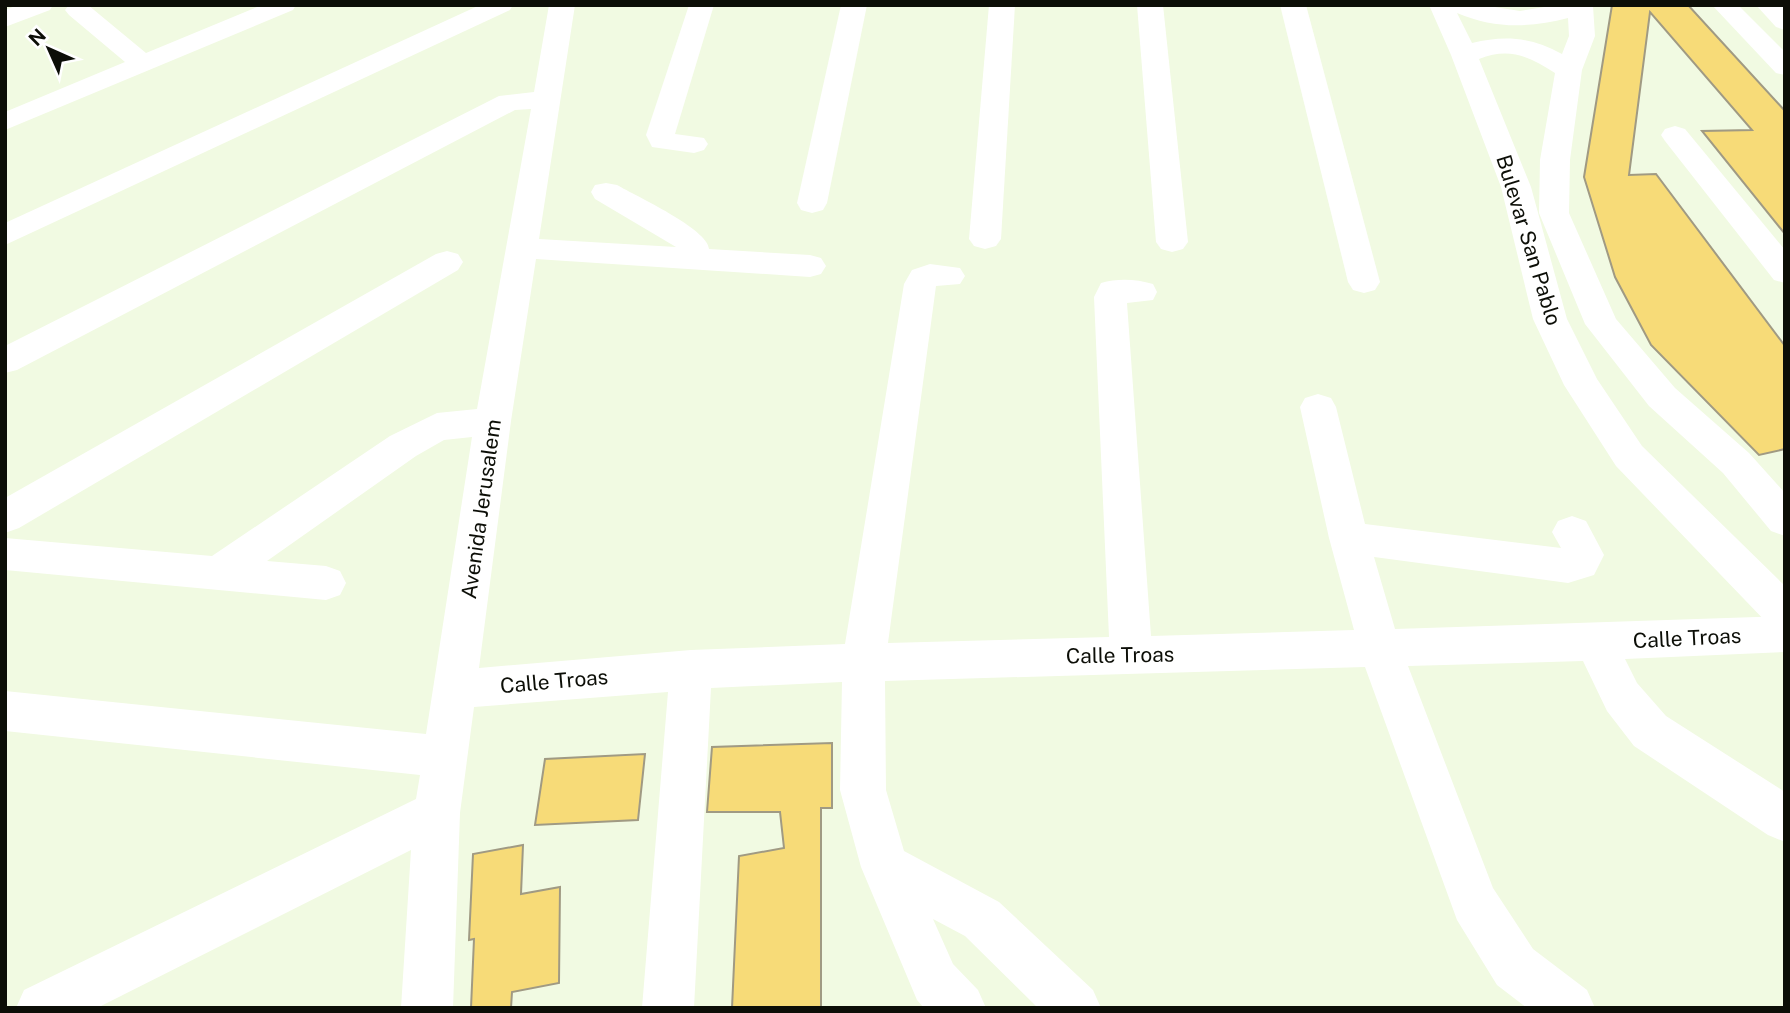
<svg xmlns="http://www.w3.org/2000/svg" width="1790" height="1013" font-family="'Public Sans',sans-serif">
  <style>
    .building { fill: #f7db78; stroke: #a09a83; stroke-width: 2 }
    .lines { fill: none; stroke-linecap: round; stroke-linejoin: round }
    .minor { fill: #fff; fill-rule: evenodd }
    .tertiary { fill: #fff; fill-rule: evenodd }
    .labels { text-anchor: middle; dominant-baseline: central; stroke-width: 5; stroke-linejoin: round; paint-order: stroke }
    .street-label { font-size: 21px; fill: #0c0e07; stroke: #fff }
  </style>
  <rect width="100%" height="100%" fill="#f1fae2"/>
  <!-- building -->
  <g class="building">
    <path d="M 1612,5 L 1688,5 L 1785,111 L 1785,234 L 1702,131 L 1752,130 L 1650,12 L 1629,175 L 1656,174 L 1785,346 L 1785,449 L 1759,455 L 1651,345 L 1615,277 L 1584,177 Z"/>
    <path d="M 832,743 L 832,808 L 821,808 L 821,1008 L 732,1008 L 739,856 L 784,848 L 780,812 L 707,812 L 712,747 Z"/>
    <path d="M 645,754 L 638,820 L 535,825 L 545,759 Z"/>
    <path d="M 523,845 L 521,894 L 560,887 L 559,983 L 512,992 L 511,1008 L 471,1008 L 474,939 L 469,940 L 473,854 Z"/>
  </g>
  <g class="lines">
    <!-- minor -->
    <g class="minor">
      <path d="M 18,5 L 53,5 L 50,10 L 5,27 L 5,10 Z"/>
      <path d="M 69,5 L 88,5 L 146,53 L 262,5 L 296,5 L 293,10 L 5,130 L 5,112 L 125,62 L 69,15 L 65,10 Z"/>
      <path d="M 480,5 L 513,5 L 510,10 L 5,245 L 5,223 Z"/>
      <path d="M 549,5 L 575,5 L 539,239 L 676,247 L 595,199 L 591,192 L 595,185 L 606,183 L 617,185 C 636,196 708,229 709,249 L 810,255 L 821,258 L 826,266 L 821,274 L 810,277 L 536,259 L 511,421 L 479,668 L 691,650 L 845,644 L 904,284 L 912,270 L 930,264 L 960,268 L 965,276 L 960,284 L 936,286 L 888,643 L 1109,637 L 1094,297 L 1101,283 C 1118,278 1136,279 1153,284 L 1157,292 L 1153,300 L 1127,303 L 1151,636 L 1354,630 L 1329,538 L 1300,407 L 1305,398 L 1318,394 L 1331,398 L 1336,407 L 1365,524 L 1561,548 L 1552,532 L 1558,521 L 1572,516 L 1586,521 L 1604,555 L 1594,575 L 1568,583 L 1374,557 L 1395,629 L 1785,616 L 1785,652 L 1625,659 L 1637,683 L 1666,716 L 1785,792 L 1785,842 L 1768,835 L 1634,746 L 1607,711 L 1583,661 L 1408,666 L 1493,888 L 1533,949 L 1587,990 L 1595,1008 L 1527,1008 L 1497,985 L 1457,920 L 1365,667 L 885,681 L 886,790 L 904,851 L 999,902 L 1093,990 L 1101,1008 L 1038,1008 L 965,936 L 933,919 L 953,964 L 978,990 L 986,1008 L 924,1008 L 917,1000 L 861,867 L 840,790 L 842,682 L 711,688 L 694,1008 L 642,1008 L 668,692 L 474,707 L 460,813 L 453,1008 L 401,1008 L 411,850 L 97,1008 L 16,1008 L 24,990 L 416,799 L 420,775 L 5,731 L 5,691 L 426,734 L 472,437 L 444,440 L 416,456 L 267,561 L 326,566 L 340,571 L 346,583 L 340,595 L 326,600 L 5,570 L 5,538 L 212,556 L 390,436 L 437,413 L 477,409 L 531,109 L 515,110 L 17,370 L 5,373 L 5,346 L 499,96 L 534,92 Z"/>
      <path d="M 689,5 L 714,5 L 675,134 L 704,138 L 708,144 L 704,150 L 694,153 L 652,147 L 646,135 Z"/>
      <path d="M 841,5 L 867,5 L 827,203 L 823,210 L 812,213 L 801,210 L 797,203 Z"/>
      <path d="M 989,5 L 1015,5 L 1001,239 L 996,246 L 985,249 L 974,246 L 969,239 Z"/>
      <path d="M 1137,5 L 1163,5 L 1188,242 L 1183,249 L 1172,252 L 1161,249 L 1156,242 Z"/>
      <path d="M 1280,5 L 1306,5 L 1380,282 L 1375,290 L 1364,293 L 1353,290 L 1348,282 Z"/>
      <path d="M 1712,5 L 1738,5 L 1785,52 L 1785,75 L 1776,73 Z"/>
      <path d="M 1756,5 L 1783,5 L 1785,30 L 1776,27 Z"/>
      <path d="M 1675,126 L 1685,129 L 1785,250 L 1785,283 L 1774,280 L 1665,141 L 1661,135 L 1665,129 Z"/>
      <path d="M 447,251 L 458,254 L 463,262 L 458,270 L 19,528 L 5,533 L 5,498 L 436,254 Z"/>
    </g>
    <!-- tertiary -->
    <path class="tertiary" d="M 1429,5 L 1482,5 L 1520,11 L 1557,5 L 1593,6 L 1595,36 L 1582,70 L 1570,160 L 1569,213 L 1616,319 L 1675,388 L 1749,453 L 1785,493 L 1785,536 L 1771,531 L 1723,473 L 1649,406 L 1585,324 L 1539,213 L 1540,160 L 1555,73 C 1529,56 1509,47 1479,59 L 1531,187 L 1567,319 L 1597,379 L 1642,446 L 1785,586 L 1785,631 L 1770,626 L 1616,466 L 1564,385 L 1533,319 L 1501,187 L 1451,55 ZM 1457,13 C 1495,29 1529,28 1568,18 L 1569,36 L 1562,54 C 1531,37 1505,35 1472,43 Z"/>
  </g>
  <g class="labels">
    <!-- street labels -->
    <g class="street-label">
      <text transform="translate(1529 240) rotate(73)">Bulevar San Pablo</text>
      <text transform="translate(481 509) rotate(-82)">Avenida Jerusalem</text>
      <text transform="translate(1687 638) rotate(-3)">Calle Troas</text>
      <text transform="translate(1120 655) rotate(-1)">Calle Troas</text>
      <text transform="translate(554 681) rotate(-5)">Calle Troas</text>
    </g>
  </g>
  <!-- border -->
  <rect width="1790" height="1013" fill="none" stroke="#0c0e07" stroke-width="14"/>
  <!-- north arrow -->
  <g transform="translate(49 49) rotate(315)" stroke="#ffffff" stroke-width="5" paint-order="stroke">
  <path d="M0-5L12 26L0 18L-12 26Z" fill="#0c0e07"/>
  <text y="-10" font-size="19" font-weight="bold" text-anchor="middle" fill="#0c0e07">N</text>
  </g>
</svg>
